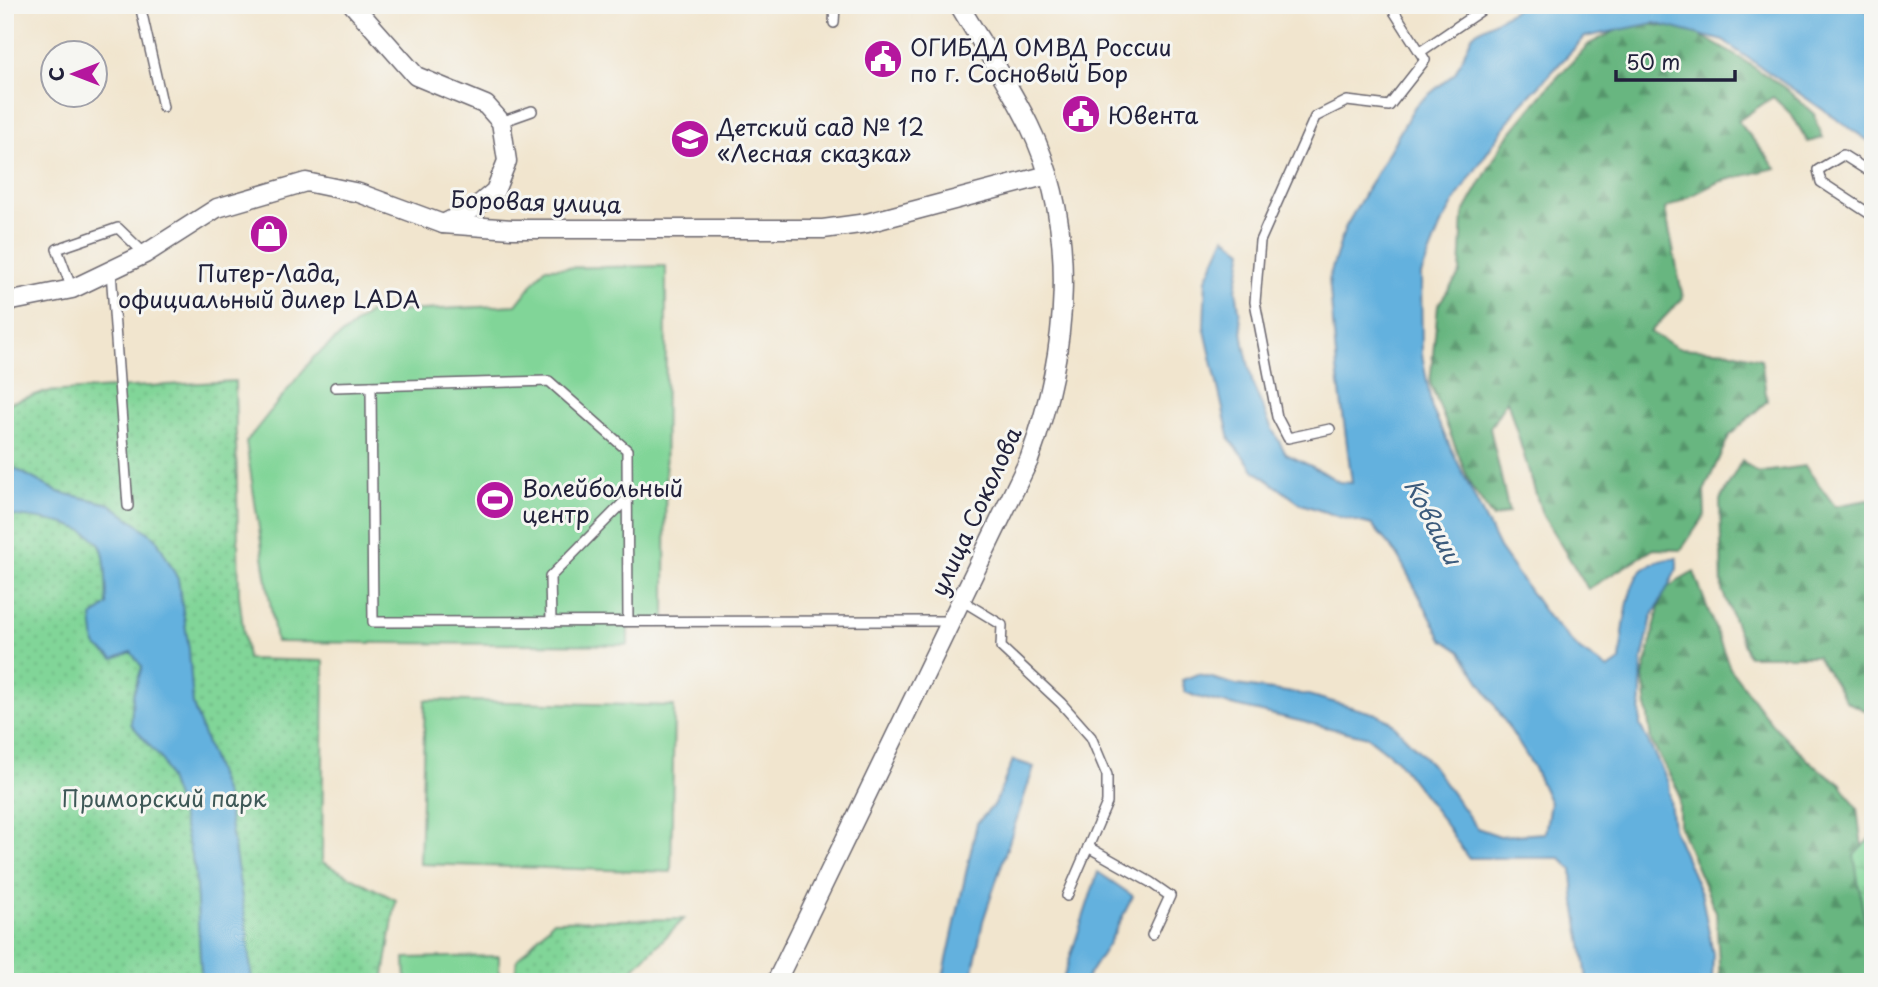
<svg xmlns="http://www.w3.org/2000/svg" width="1878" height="987" font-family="'Playpen Sans',sans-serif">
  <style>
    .forest { fill: url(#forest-firs); stroke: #456c5e; stroke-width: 2 }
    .wetland { fill: url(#wetland-marsh); stroke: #527c6a; stroke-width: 2 }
    .park { fill: url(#park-dots); stroke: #527c6a; stroke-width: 2 }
    .garden { fill: #81d598; stroke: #527c6a; stroke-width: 2 }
    .water { fill: #64b1de; stroke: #436a8c; stroke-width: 2 }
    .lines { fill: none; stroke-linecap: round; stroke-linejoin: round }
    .service-casing { stroke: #6a666e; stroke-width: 12 }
    .minor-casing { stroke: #6a666e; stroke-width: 21 }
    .service { stroke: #fff; stroke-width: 9 }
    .minor { stroke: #fff; stroke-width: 18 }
    .labels { text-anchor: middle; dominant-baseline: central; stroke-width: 6; stroke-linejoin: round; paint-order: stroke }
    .poi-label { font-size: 23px; fill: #22223b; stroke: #f6f6f2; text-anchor: start }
    .street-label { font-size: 23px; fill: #22223b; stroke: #f6f6f2 }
    .park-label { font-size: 23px; fill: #3e5857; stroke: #f6f6f2 }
    .water-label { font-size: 24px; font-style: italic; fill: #3c5b7c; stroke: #f6f6f2 }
  </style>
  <defs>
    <pattern id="forest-firs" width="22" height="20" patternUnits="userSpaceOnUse" patternTransform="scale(1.75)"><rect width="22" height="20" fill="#68b680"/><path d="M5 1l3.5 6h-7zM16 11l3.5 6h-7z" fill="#55946a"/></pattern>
    <pattern id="wetland-marsh" width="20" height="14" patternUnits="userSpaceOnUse" patternTransform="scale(1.75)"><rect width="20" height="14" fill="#81d598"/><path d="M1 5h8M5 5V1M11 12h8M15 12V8" fill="none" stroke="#6fb784"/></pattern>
    <pattern id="park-dots" width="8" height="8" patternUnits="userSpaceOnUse" patternTransform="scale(1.75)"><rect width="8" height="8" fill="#81d598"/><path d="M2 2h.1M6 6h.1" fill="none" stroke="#6fb784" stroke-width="1.8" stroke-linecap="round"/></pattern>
  </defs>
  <rect width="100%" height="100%" fill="#f6f6f2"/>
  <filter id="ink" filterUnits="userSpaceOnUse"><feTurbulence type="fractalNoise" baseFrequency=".0143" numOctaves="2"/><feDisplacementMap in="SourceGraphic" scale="14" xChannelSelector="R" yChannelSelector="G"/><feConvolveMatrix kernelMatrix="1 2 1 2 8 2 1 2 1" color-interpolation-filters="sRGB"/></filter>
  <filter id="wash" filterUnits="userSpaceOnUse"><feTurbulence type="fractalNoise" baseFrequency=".00686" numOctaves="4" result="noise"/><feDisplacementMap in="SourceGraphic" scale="28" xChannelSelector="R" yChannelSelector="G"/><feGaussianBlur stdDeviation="1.57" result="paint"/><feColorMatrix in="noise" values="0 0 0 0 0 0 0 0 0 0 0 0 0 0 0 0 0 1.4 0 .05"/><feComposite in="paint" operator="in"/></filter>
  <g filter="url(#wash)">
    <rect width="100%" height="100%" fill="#f1e5ce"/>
    <!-- forest -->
    <g class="forest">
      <path d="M 1633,22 L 1691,30 L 1743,60 L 1785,88 L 1814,114 L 1823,138 L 1808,142 L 1791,114 L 1773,97 L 1738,121 L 1776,168 L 1718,182 L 1665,209 L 1683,298 L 1650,332 L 1678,348 L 1729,351 L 1761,359 L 1767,401 L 1729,436 L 1704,491 L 1705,515 L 1681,550 L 1654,549 L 1588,589 L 1542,514 L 1507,400 L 1490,428 L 1509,512 L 1493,518 L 1471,486 L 1430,383 L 1438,305 L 1460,273 L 1463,214 L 1504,141 L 1551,84 L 1589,44 Z"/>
      <path d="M 1742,460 L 1757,473 L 1805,466 L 1835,506 L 1873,499 L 1873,714 L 1847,702 L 1817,656 L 1748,656 L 1722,590 L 1720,500 Z"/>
      <path d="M 1694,572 L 1730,668 L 1771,723 L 1813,765 L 1840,783 L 1857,808 L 1873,935 L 1873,982 L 1720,982 L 1716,912 L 1679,826 L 1679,792 L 1651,741 L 1643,677 L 1663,590 Z"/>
    </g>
    <!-- wetland -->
    <path class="wetland" d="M 1873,835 L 1873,975 L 1854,855 Z"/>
    <!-- park -->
    <g class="park">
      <path d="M 235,381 L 239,595 L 247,659 L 324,661 L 322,862 L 396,900 L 383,982 L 5,982 L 5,404 L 45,392 Z"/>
      <path d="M 684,919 L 620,982 L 514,982 L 517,960 L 553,921 Z"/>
    </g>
    <!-- garden -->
    <g class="garden">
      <path d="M 666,266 L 665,621 L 628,622 L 628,645 L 276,642 L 246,442 L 314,357 L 369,313 L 516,305 L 545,268 Z"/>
      <path d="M 425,700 L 674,706 L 671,872 L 420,864 Z"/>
      <path d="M 499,956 L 499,982 L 406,982 L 405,958 Z"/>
    </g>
    <!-- water -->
    <g class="water">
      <path d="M 1523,5 L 1855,5 L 1873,14 L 1873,144 L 1723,41 L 1654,23 L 1585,37 L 1517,109 L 1459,194 L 1441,225 L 1421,275 L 1422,354 L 1432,409 L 1499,548 L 1548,617 L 1580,650 L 1608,669 L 1620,661 C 1622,639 1626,593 1638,575 C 1647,563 1664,559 1677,558 L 1677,569 L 1652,617 L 1642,660 L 1640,725 L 1668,782 L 1673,828 L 1702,896 L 1713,954 L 1712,982 L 1587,982 C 1584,944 1573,908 1572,870 L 1560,858 L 1468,858 L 1442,819 L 1395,758 L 1368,737 L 1197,697 L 1185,692 L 1182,680 L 1198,674 L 1236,685 L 1308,695 L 1376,714 L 1390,721 L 1431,764 L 1477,828 L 1500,836 L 1545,833 L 1550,803 L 1533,766 L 1461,652 L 1442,639 L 1397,554 L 1372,525 L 1340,517 L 1301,504 L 1255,471 L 1230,440 L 1204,326 L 1206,279 L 1225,237 L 1243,250 L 1236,289 L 1244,344 L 1253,385 L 1271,427 L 1286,454 L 1321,471 L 1339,482 L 1352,483 L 1337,369 L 1329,278 L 1345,228 L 1415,106 L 1455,73 L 1473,34 Z"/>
      <path d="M 5,463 L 58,492 L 110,504 L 156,538 L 178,579 L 189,649 L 193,705 L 226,797 L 247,929 L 252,982 L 199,982 L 201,973 L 195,871 L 178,804 L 162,760 L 131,724 L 133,695 L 142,667 L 131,652 L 114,659 L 95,645 L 92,617 L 107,605 C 106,590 107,562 102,549 C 90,521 32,518 5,515 Z"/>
      <path d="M 1013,760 L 1034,767 L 983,921 L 971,982 L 942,982 L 977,823 L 995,804 Z"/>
      <path d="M 1098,872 L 1133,896 L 1109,943 L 1084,982 L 1062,982 Z"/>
    </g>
  </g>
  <g filter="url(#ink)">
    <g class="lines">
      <!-- service casing -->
      <g class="service-casing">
        <g id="service">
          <path d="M 140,5 L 163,107"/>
          <path d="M 834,23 L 835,5"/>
          <path d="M 1420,52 L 1489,5"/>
          <path d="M 501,122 L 532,111"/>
          <path d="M 1873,174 L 1843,155 L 1818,170 L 1821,182 L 1873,216"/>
          <path d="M 111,271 L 128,506"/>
          <path d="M 72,289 L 57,249 L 118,228 L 145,254"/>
          <path d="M 371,386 L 373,622 L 951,621"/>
          <path d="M 335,387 L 549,381 L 627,450 L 628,621"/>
          <path d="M 1330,429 L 1288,438 L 1277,417 L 1255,302 L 1260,241 L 1315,117 L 1347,101 L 1389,106 L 1425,60 L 1390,5"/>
          <path d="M 961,600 L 1002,625 L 1001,647 L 1061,703 L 1091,737 L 1107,775 L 1107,803 L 1067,896"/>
          <path d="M 551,622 L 550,577 L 627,499"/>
          <path d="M 1088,847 L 1150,882 L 1170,896 L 1152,935"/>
        </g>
      </g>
      <!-- minor casing -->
      <g class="minor-casing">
        <g id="minor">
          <path d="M 353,5 L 416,76 L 486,105 L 501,122 L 507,161 L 495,191 L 476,207 L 443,224"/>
          <path d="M 7,302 L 72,289 L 145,254 L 217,208 L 306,182 L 359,193 L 443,224 L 512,229 L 823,229 L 867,223 L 1048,175"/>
          <path d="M 776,982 L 1029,460 C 1068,354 1080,229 1029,125 C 1009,84 982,44 959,5"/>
        </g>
      </g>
      <!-- service -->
      <use href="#service" class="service"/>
      <!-- minor -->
      <use href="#minor" class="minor"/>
    </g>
  </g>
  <!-- icons -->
  <defs>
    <g id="civic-disc" transform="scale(2.0125)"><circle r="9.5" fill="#b5179e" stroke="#f6f6f2"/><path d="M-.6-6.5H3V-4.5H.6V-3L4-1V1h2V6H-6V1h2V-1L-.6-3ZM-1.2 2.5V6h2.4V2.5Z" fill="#fff"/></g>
    <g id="school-disc" transform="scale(2.0125)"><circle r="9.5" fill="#b5179e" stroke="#f6f6f2"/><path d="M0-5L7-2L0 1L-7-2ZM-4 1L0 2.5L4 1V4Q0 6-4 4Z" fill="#fff"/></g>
    <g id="shop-disc" transform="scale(2.0125)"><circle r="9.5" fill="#b5179e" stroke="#f6f6f2"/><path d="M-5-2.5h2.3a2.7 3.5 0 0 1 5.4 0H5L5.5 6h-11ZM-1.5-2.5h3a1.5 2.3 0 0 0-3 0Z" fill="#fff"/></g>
    <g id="stadium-disc" transform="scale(2.0125)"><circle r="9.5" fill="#b5179e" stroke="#f6f6f2"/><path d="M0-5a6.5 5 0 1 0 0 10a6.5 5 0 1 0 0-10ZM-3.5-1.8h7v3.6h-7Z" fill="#fff"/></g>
  </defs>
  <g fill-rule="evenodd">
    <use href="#civic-disc" x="883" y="59"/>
    <use href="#civic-disc" x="1081" y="114"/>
    <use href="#school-disc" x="690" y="139"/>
    <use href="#shop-disc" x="269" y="234"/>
    <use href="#stadium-disc" x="495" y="500"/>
  </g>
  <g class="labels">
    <!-- poi labels -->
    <g class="poi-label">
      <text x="910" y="46">ОГИБДД ОМВД России<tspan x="910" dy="26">по г. Сосновый Бор</tspan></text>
      <text x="1108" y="114">Ювента</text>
      <text x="717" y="126">Детский сад № 12<tspan x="717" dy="26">«Лесная сказка»</tspan></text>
      <text x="269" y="272" text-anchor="middle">Питер-Лада,<tspan x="269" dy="26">официальный дилер LADA</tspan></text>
      <text x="522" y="487">Волейбольный<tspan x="522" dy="26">центр</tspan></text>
    </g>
    <!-- street labels -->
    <g class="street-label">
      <text transform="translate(536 201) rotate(2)">Боровая улица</text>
      <text transform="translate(975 511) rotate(-65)">улица Соколова</text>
    </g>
    <!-- park labels -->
    <g class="park-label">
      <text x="164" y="797">Приморский парк</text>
    </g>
    <!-- water labels -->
    <g class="water-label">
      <text transform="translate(1434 521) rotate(62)">Коваши</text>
    </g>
  </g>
  <!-- margin -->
  <rect width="1878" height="987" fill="none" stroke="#f6f6f2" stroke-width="28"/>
  <!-- north arrow -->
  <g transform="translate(74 74) rotate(270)"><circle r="33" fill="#f6f6f2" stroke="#a1a1a9" stroke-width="2"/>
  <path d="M0-5L12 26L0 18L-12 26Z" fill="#b5179e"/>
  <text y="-10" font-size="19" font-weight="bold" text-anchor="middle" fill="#22223b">С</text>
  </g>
  <!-- scale -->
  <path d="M1616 70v10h119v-10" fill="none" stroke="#22223b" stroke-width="3.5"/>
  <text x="1626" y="70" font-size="21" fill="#22223b" stroke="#f6f6f2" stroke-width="5" paint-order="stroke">50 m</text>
</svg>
